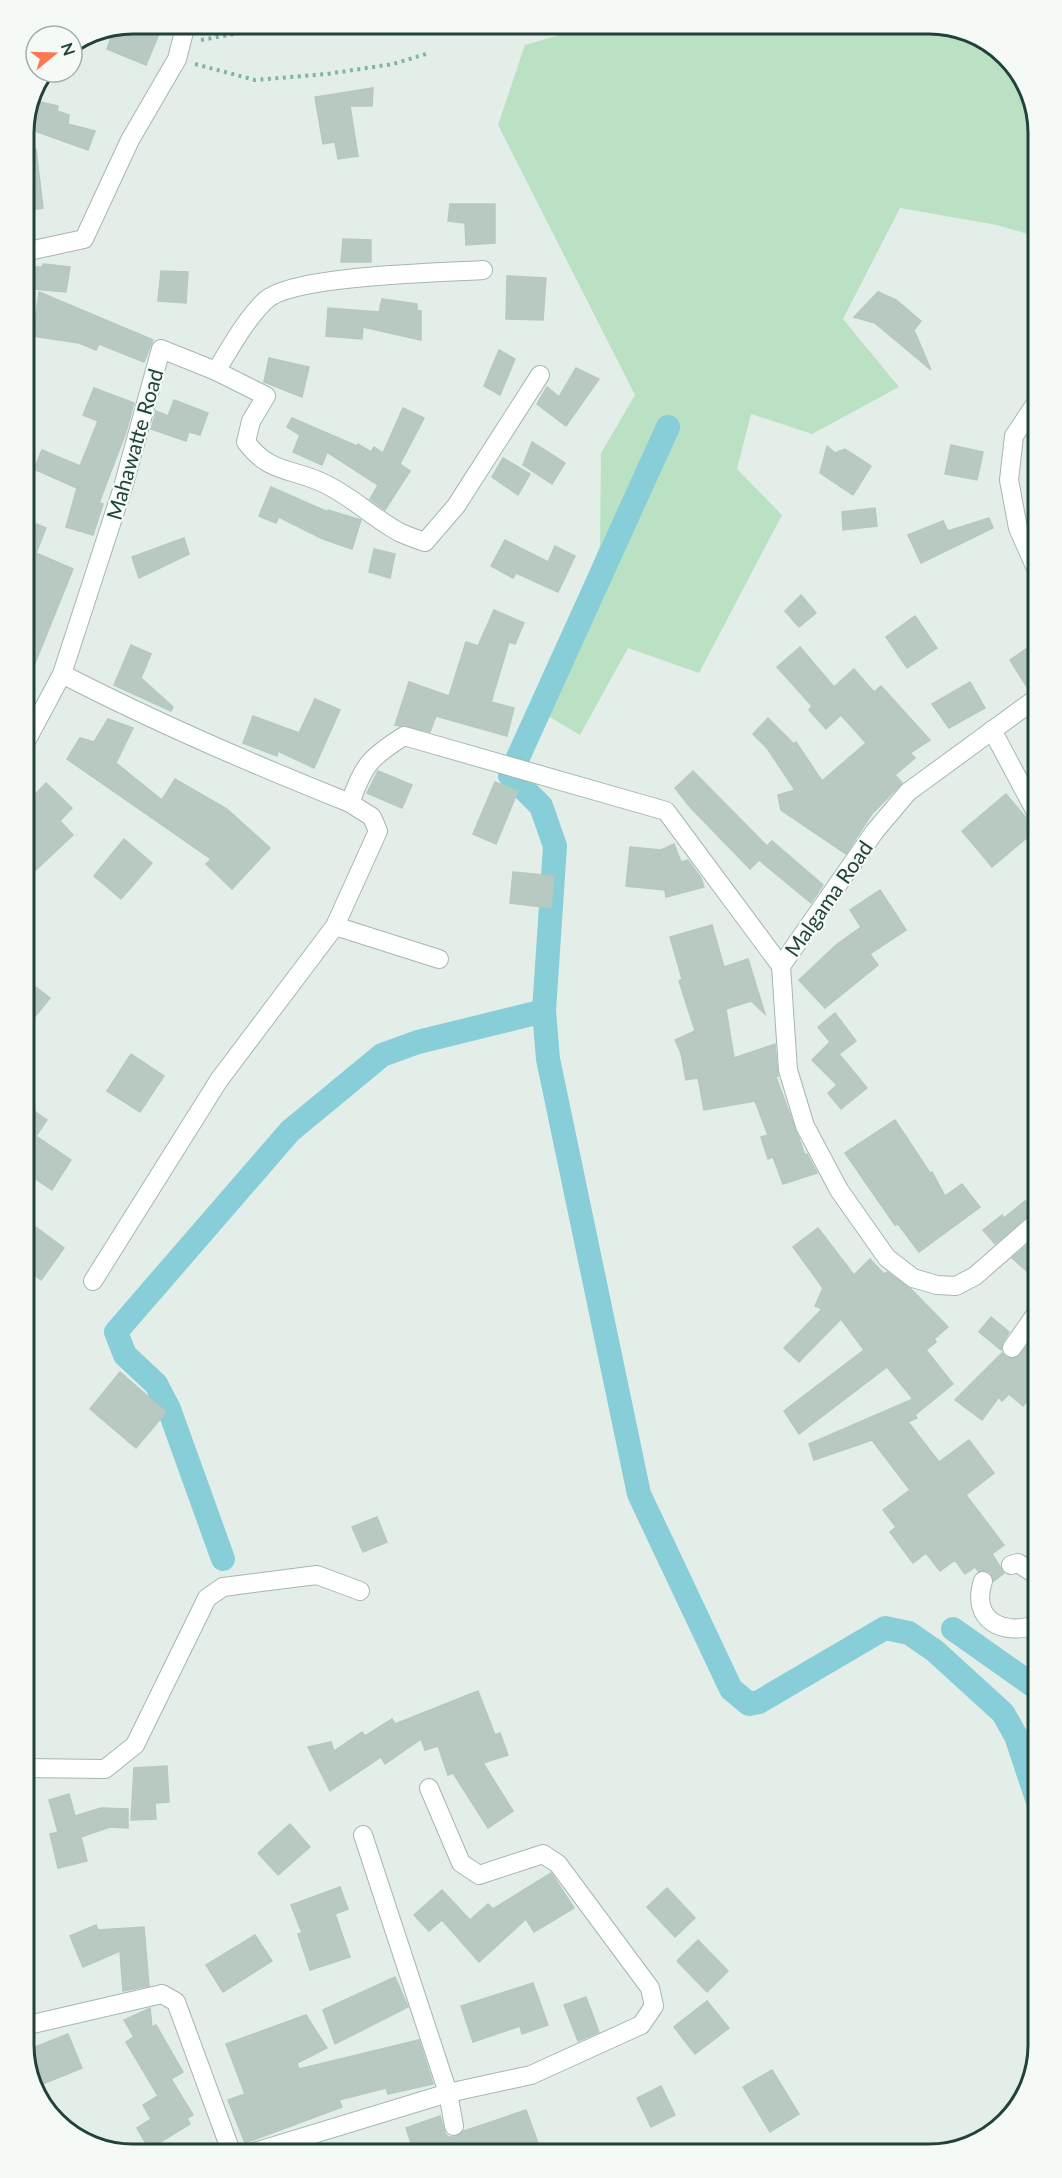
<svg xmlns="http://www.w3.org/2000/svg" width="1062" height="2178" font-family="Lato,sans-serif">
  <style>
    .green { fill: #bbe1c4 }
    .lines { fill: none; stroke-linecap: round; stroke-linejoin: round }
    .canal { stroke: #87ced8; stroke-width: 24 }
    .building { fill: #b8c9c2; stroke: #b5c9c0; stroke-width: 1.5 }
    .street-casing { stroke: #a5b7b0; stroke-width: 20 }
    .path { stroke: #81b5a3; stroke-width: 4; stroke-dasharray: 3 4.5; stroke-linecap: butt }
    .street { stroke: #fff; stroke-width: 18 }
    .labels { text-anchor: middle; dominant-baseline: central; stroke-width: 4.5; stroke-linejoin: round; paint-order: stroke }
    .street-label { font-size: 21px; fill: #214238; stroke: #f5faf7 }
    .rim { fill: none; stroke: #214238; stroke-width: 3 }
  </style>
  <rect width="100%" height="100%" fill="#e3eee9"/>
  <!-- green -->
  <path class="green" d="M 598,24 L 936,24 L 995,46 L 1030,92 L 1038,134 L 1038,237 L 997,225 L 900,208 L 843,319 L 899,387 L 812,434 L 751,414 L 737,469 L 782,515 L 699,673 L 628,648 L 580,735 L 533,707 L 600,546 L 601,453 L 635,395 L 498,125 L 525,45 Z"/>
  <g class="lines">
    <!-- canal -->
    <g class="canal">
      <path d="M 668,427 L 510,775 L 541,806 L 555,846 L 544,1011 L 548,1059 L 639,1494 L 731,1689 L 749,1704 L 759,1702 L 885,1628 L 909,1633 L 935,1651 L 1003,1713 L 1016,1736 L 1038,1802"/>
      <path d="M 223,1559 L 169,1409 L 156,1384 L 125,1355 L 116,1332 L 290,1131 L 382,1055 L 418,1042 L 544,1011"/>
      <path d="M 953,1629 L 1038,1689"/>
    </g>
  </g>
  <!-- building -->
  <g class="building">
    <path d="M 134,24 L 163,24 L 146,65 L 107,49 L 114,28 Z"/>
    <path d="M 373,88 L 372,106 L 350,106 L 358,156 L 338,159 L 335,142 L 323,144 L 315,97 Z"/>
    <path d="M 36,101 L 58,106 L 57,111 L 69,115 L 68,124 L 95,131 L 88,150 L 24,127 Z"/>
    <path d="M 36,149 L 43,208 L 24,211 L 24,150 Z"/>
    <path d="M 450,204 L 495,204 L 495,243 L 466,245 L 465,223 L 448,221 Z"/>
    <path d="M 343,239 L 371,240 L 371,262 L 341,262 Z"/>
    <path d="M 43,264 L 70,267 L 66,292 L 24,288 L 24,267 L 42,267 Z"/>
    <path d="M 161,271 L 188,272 L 186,303 L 158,301 Z"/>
    <path d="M 507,276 L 546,278 L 543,320 L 506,319 Z"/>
    <path d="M 39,292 L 153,340 L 144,362 L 99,344 L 96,350 L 79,343 L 33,336 Z"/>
    <path d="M 878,292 L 896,300 L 921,321 L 914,330 L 931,370 L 875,323 L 854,317 Z"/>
    <path d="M 382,299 L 417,304 L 417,310 L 421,311 L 421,340 L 363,327 L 362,339 L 326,336 L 328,308 L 379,312 Z"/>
    <path d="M 499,350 L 515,359 L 500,395 L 484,386 Z"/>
    <path d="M 269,358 L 309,367 L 302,397 L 264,382 Z"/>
    <path d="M 576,368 L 599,379 L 566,426 L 537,404 L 547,387 L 559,397 Z"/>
    <path d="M 94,388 L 134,403 L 126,432 L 99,503 L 103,504 L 93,535 L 66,527 L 77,488 L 34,469 L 42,450 L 80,466 L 98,421 L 83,415 Z"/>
    <path d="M 174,400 L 208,413 L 200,435 L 189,432 L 186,441 L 151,429 L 156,411 L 168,416 Z"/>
    <path d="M 403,408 L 424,418 L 400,464 L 410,471 L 385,510 L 370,499 L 378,485 L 327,452 L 322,465 L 293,452 L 300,435 L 287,427 L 292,418 L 357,446 L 358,444 L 371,452 L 374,447 L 383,453 Z"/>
    <path d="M 532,442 L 565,463 L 552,484 L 523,465 Z"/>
    <path d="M 951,445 L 983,452 L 977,480 L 945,474 Z"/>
    <path d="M 827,446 L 835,453 L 845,449 L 871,466 L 853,495 L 820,473 Z"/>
    <path d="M 503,458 L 530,474 L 518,495 L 492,477 Z"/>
    <path d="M 271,487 L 328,512 L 328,510 L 361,520 L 352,549 L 323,539 L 279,517 L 276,523 L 259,516 Z"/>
    <path d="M 875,508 L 877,526 L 843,530 L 842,512 Z"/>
    <path d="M 989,518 L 993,528 L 921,563 L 908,535 L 943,521 L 948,531 Z"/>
    <path d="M 24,519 L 46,528 L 36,553 L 73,569 L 25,688 Z"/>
    <path d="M 184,538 L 189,554 L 139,578 L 132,557 Z"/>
    <path d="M 505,540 L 548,562 L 555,546 L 575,556 L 558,592 L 516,573 L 513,578 L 491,566 Z"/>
    <path d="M 374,549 L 395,554 L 390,578 L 369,572 Z"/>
    <path d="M 801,595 L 816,613 L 799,627 L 785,611 Z"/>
    <path d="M 494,610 L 524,623 L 515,644 L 509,642 L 491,702 L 514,708 L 507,736 L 436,716 L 430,732 L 395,725 L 409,682 L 449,696 L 466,642 L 478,646 Z"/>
    <path d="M 915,616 L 937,648 L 907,668 L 886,637 Z"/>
    <path d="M 1038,641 L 1038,686 L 1029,690 L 1010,660 Z"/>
    <path d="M 131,645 L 151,654 L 141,678 L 173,707 L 171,711 L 114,685 Z"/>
    <path d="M 800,647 L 834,687 L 854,669 L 874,692 L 881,686 L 930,740 L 910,753 L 915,758 L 895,775 L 902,783 L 871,815 L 846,854 L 781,810 L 778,795 L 795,790 L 767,748 L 753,734 L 768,718 L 794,744 L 796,742 L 822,781 L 866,743 L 841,715 L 826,729 L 809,710 L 812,706 L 777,667 Z"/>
    <path d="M 970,682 L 985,708 L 949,728 L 932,704 Z"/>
    <path d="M 315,699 L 340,710 L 314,768 L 278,751 L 277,756 L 243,743 L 253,716 L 299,733 Z"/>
    <path d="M 108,719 L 133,728 L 116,763 L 162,800 L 175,779 L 227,809 L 270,848 L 232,889 L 206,864 L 211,859 L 67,759 L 80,738 L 94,742 Z"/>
    <path d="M 378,771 L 412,785 L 402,808 L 367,793 Z"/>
    <path d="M 693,771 L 767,846 L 772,841 L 823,885 L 811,903 L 759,860 L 750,869 L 690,807 L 675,788 Z"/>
    <path d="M 495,782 L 518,791 L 496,844 L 473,834 Z"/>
    <path d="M 46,783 L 72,808 L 60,821 L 73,835 L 24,881 L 24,806 Z"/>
    <path d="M 1006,794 L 1036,830 L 992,867 L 962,831 Z"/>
    <path d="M 124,839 L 152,863 L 121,899 L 94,876 Z"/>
    <path d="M 674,844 L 681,862 L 688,860 L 701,878 L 704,887 L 666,897 L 665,890 L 626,886 L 630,847 L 661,850 Z"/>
    <path d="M 513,872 L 554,876 L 551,908 L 510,903 Z"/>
    <path d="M 880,890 L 906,930 L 870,954 L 878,965 L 825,1008 L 799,980 L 836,945 L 861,927 L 850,910 Z"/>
    <path d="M 712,925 L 724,967 L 748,959 L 765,1014 L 751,1001 L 726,1009 L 734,1058 L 775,1044 L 778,1076 L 776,1077 L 805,1155 L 807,1154 L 817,1173 L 783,1184 L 773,1157 L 768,1159 L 761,1137 L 768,1135 L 755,1101 L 704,1110 L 698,1078 L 686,1080 L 681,1053 L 675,1040 L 695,1031 L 679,981 L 682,979 L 670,937 Z"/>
    <path d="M 24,978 L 50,998 L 24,1030 Z"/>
    <path d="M 835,1013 L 856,1041 L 839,1054 L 867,1088 L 841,1109 L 828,1093 L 837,1085 L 812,1060 L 830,1042 L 818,1027 Z"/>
    <path d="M 131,1054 L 164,1076 L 140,1112 L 107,1091 Z"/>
    <path d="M 24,1104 L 47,1120 L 36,1136 L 71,1160 L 52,1190 L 24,1171 L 32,1157 L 24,1153 Z"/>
    <path d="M 895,1120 L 930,1173 L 932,1172 L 945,1196 L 962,1184 L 980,1207 L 919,1252 L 898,1224 L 895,1225 L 845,1153 Z"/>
    <path d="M 1025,1201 L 1035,1213 L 1024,1219 L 995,1244 L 983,1230 L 1002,1215 L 1004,1218 Z"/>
    <path d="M 33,1225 L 64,1248 L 41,1280 L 24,1268 L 24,1237 Z"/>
    <path d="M 818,1228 L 854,1275 L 870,1259 L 884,1274 L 887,1272 L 911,1289 L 948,1327 L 934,1339 L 936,1342 L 926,1350 L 953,1384 L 915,1415 L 917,1418 L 908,1422 L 939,1462 L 969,1440 L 994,1473 L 966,1495 L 1004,1545 L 992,1554 L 1004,1573 L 994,1581 L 990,1572 L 978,1571 L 975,1567 L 965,1574 L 955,1560 L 940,1571 L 926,1553 L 913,1563 L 890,1532 L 896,1527 L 883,1510 L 910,1490 L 872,1440 L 814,1460 L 809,1444 L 913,1399 L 887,1367 L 799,1434 L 784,1411 L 864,1350 L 841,1319 L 799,1362 L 784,1348 L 822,1309 L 815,1306 L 823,1288 L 793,1247 Z"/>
    <path d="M 1038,1236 L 1038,1281 L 1012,1258 Z"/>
    <path d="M 991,1317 L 1009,1332 L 1003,1342 L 1001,1350 L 979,1332 Z"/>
    <path d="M 1027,1346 L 1038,1356 L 1038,1389 L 1023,1406 L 1009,1394 L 1002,1401 L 999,1397 L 982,1420 L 955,1400 L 1002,1353 L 1006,1357 L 1016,1358 Z"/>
    <path d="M 120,1372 L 166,1412 L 136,1448 L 90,1409 Z"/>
    <path d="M 377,1517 L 387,1542 L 363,1552 L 352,1527 Z"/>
    <path d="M 478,1691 L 495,1735 L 500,1733 L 508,1755 L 483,1763 L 513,1811 L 488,1828 L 453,1773 L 448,1775 L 438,1746 L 425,1750 L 421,1739 L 385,1764 L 381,1757 L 330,1791 L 308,1747 L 331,1742 L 334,1751 L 362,1732 L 365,1736 L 392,1719 L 395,1724 Z"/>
    <path d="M 167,1766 L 169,1802 L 155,1803 L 156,1819 L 131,1820 L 134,1768 Z"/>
    <path d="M 69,1794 L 75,1816 L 101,1808 L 128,1809 L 128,1828 L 110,1827 L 81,1837 L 87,1861 L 58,1868 L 50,1834 L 58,1832 L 49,1800 Z"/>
    <path d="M 290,1824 L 310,1847 L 278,1875 L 258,1853 Z"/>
    <path d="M 551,1873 L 574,1908 L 534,1932 L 526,1919 L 479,1962 L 442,1920 L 429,1931 L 414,1915 L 442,1890 L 470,1920 L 488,1904 L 493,1909 Z"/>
    <path d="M 340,1887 L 348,1909 L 335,1914 L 350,1957 L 310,1970 L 298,1934 L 302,1933 L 291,1905 Z"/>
    <path d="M 667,1888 L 695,1918 L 675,1937 L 647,1907 Z"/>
    <path d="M 96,1925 L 98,1930 L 144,1927 L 149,1986 L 123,1991 L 120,1951 L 83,1967 L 70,1936 Z"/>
    <path d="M 255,1935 L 272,1961 L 223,1992 L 206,1965 Z"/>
    <path d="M 698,1940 L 728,1971 L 707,1992 L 677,1961 Z"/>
    <path d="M 395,1977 L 408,2007 L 335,2044 L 323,2010 Z"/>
    <path d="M 533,1983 L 548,2025 L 522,2034 L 520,2026 L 473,2042 L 461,2006 Z"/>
    <path d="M 586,1997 L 599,2032 L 578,2041 L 564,2005 Z"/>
    <path d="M 707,2001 L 729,2028 L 695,2054 L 674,2027 Z"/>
    <path d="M 150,2008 L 152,2027 L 156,2025 L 183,2072 L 171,2079 L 193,2115 L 187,2118 L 190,2124 L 149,2149 L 137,2128 L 151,2119 L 143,2105 L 158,2096 L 126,2042 L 134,2037 L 124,2020 Z"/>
    <path d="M 306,2015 L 327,2048 L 297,2063 L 299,2069 L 419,2040 L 433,2084 L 388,2094 L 386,2088 L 339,2100 L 342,2107 L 245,2143 L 228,2100 L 245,2094 L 226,2044 Z"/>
    <path d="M 68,2034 L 82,2068 L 35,2087 L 25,2051 Z"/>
    <path d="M 772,2070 L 799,2114 L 770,2132 L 743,2087 Z"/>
    <path d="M 661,2086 L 675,2115 L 651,2127 L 637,2098 Z"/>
    <path d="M 526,2110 L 538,2143 L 506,2154 L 407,2154 L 407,2151 L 413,2149 L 406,2128 L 440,2116 L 445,2133 L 448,2137 L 455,2137 L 464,2131 Z"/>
  </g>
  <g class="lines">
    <!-- street casing -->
    <g class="street-casing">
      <g id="street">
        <path d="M 24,252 L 84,239 L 130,140 L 177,59 L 186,24"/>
        <path d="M 216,371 L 266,396 L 251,421 L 246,442 C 269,473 290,468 321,482 C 349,494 373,518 399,532 C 407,536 416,539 425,542 L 456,506 L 540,375"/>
        <path d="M 1038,573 L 1018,528 L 1009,480 L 1014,436 L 1038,400"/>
        <path d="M 62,674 C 155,722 252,764 350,803 C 364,765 369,758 404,736 L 666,811 L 781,966"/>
        <path d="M 992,730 L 1038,816"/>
        <path d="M 24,745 L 62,674 L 123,487 L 161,349 L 216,371 C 231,347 245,320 266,300 C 293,275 441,273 483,270"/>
        <path d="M 335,926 L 439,959"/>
        <path d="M 1038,1224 L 1031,1227 L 975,1276 L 956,1286 L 937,1285 L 913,1278 L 887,1258 L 839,1190 L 805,1126 L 788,1070 L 781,966 L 875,831 L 908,792 L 1038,697"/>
        <path d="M 93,1281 L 219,1080 L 335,926 L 378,831 L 372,817 L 350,803"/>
        <path d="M 1012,1348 L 1038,1311"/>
        <path d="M 1011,1565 L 1018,1563 L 1038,1576"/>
        <path d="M 983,1581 C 970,1621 1004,1637 1038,1624"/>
        <path d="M 24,1768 L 105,1769 L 135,1745 L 207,1598 L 223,1587 L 317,1575 L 360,1591"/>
        <path d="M 363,1835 L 448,2093 L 454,2126"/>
        <path d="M 24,2026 L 162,1994 L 176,2002 L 232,2154"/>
        <path d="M 248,2154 L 448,2093 L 531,2075 L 641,2025 L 654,2006 L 650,1988 L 558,1864 L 543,1854 L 479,1875 L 461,1863 L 429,1788"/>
      </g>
    </g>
    <!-- path -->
    <g class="path">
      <path d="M 201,40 L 289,24 L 340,28 L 376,24"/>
      <path d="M 195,64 L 255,80 L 327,74 L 393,64 L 426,54"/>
    </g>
    <!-- street -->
    <use href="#street" class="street"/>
  </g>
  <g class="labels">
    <!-- street labels -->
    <g class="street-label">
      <text transform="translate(134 444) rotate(-74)">Mahawatte Road</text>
      <text transform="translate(828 898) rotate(-55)">Malgama Road</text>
    </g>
  </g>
  <!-- crop -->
  <path d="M0 0H1062V2178H0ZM133 34H929A99 99 0 0 1 1028 133V2045A99 99 0 0 1 929 2144H133A99 99 0 0 1 34 2045V133A99 99 0 0 1 133 34Z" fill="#f5faf7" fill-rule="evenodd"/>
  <path class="rim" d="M133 34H929A99 99 0 0 1 1028 133V2045A99 99 0 0 1 929 2144H133A99 99 0 0 1 34 2045V133A99 99 0 0 1 133 34Z"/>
  <!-- north arrow -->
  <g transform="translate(54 54) rotate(71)"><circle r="28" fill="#f5faf7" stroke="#a0b0ab" stroke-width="1.5"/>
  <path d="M0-4.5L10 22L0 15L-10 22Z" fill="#fd7753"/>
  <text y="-9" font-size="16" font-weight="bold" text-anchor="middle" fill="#214238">N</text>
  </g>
</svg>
